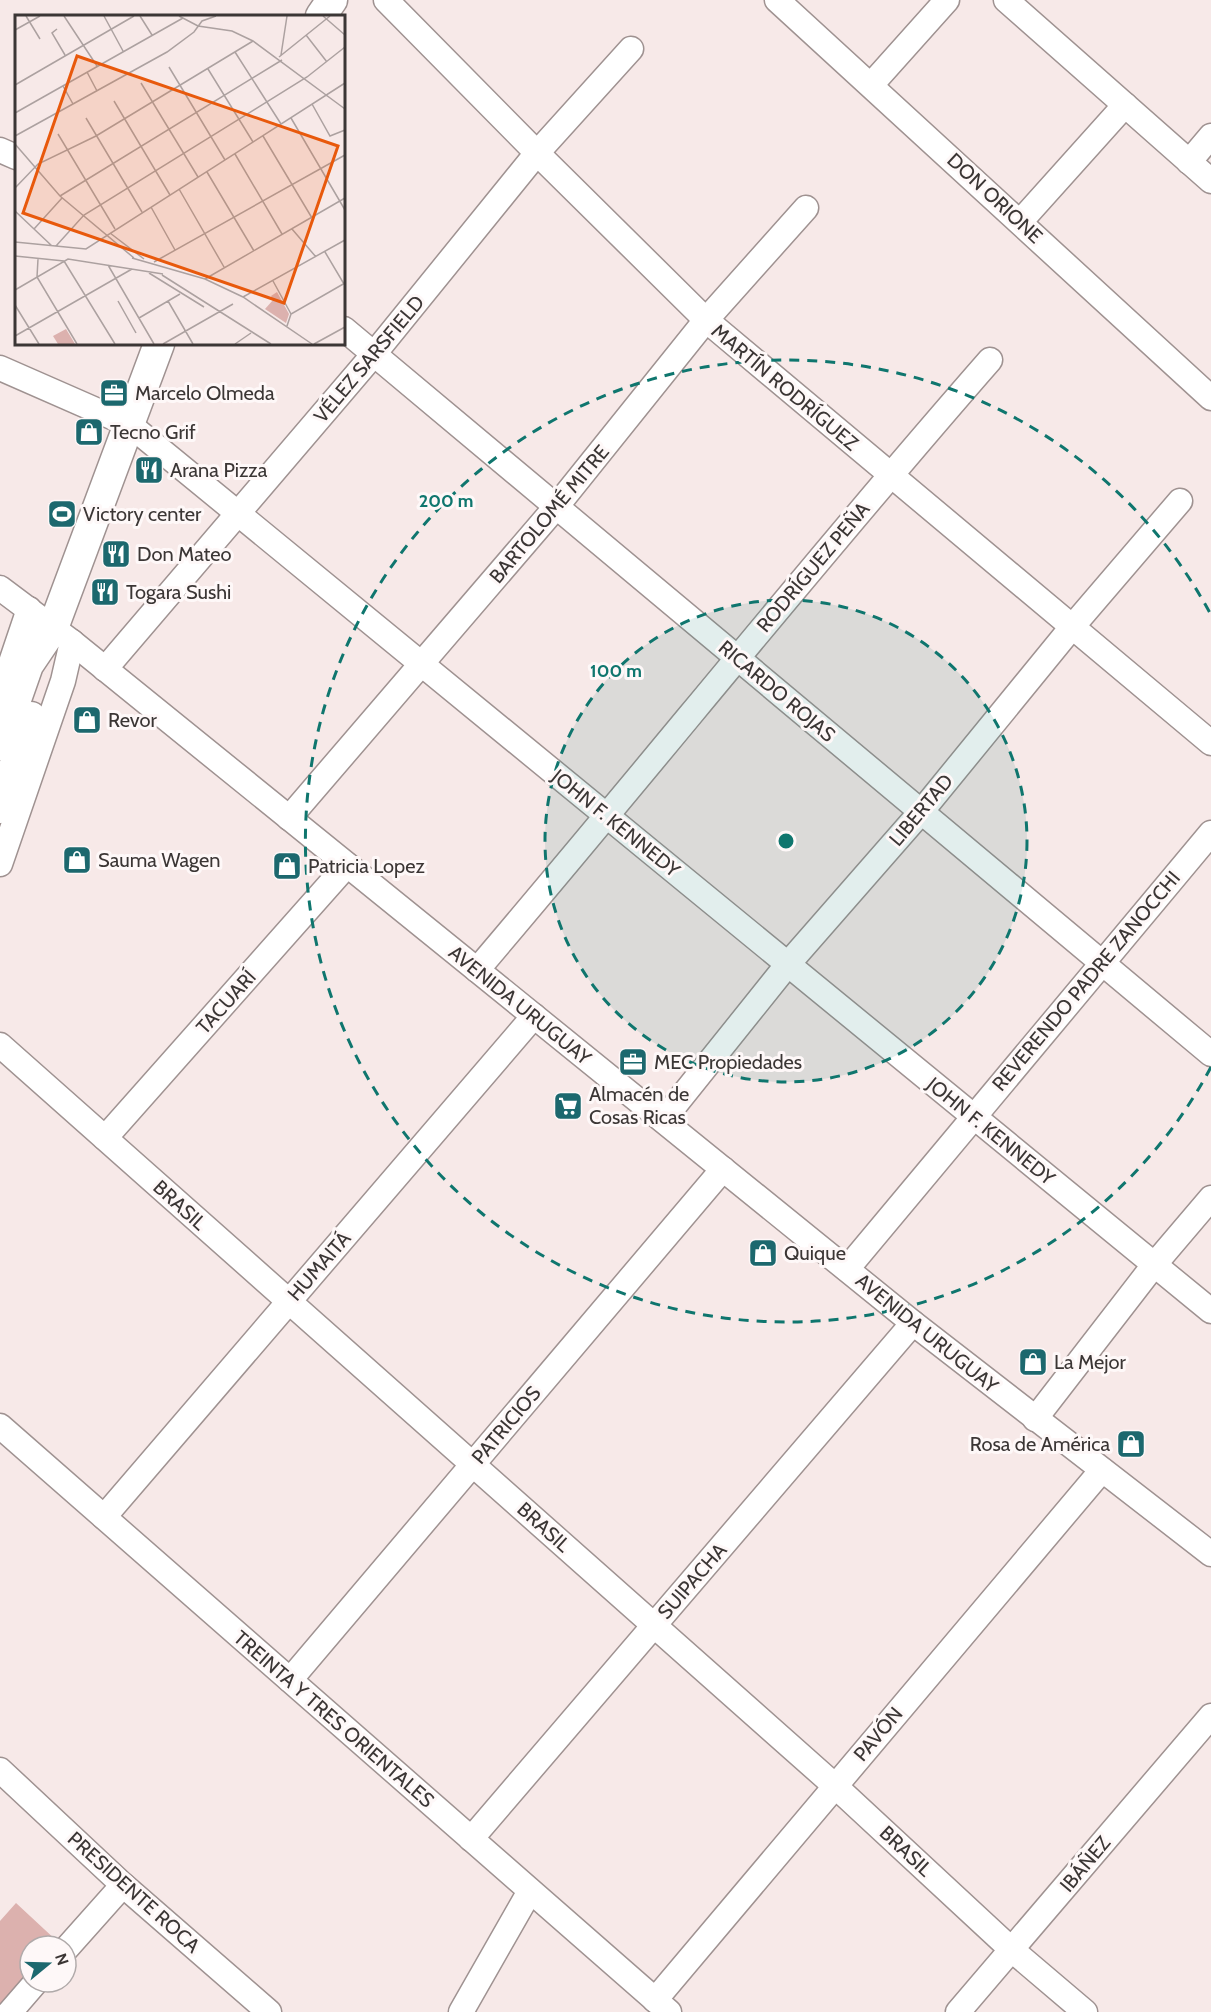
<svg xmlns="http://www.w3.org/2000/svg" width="1211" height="2012" font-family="Cabin,sans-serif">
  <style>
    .green { fill: #dcb1ae }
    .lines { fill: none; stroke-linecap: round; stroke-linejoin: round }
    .minor-casing { stroke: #9f9291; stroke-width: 27 }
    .major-casing { stroke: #9f9291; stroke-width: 33 }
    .minor { stroke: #fff; stroke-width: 24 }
    .major { stroke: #fff; stroke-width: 30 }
    .ring { fill: none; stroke: #0f766e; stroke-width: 3; stroke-dasharray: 10 8 }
    .labels { text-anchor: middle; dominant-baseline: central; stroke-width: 6; stroke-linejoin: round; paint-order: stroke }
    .street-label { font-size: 20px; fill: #3b3635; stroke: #fef8f8 }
    .poi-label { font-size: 20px; fill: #3b3635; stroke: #fef8f8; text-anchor: start }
    .inset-road { fill: none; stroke: #aca1a0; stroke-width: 1.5 }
    .view { fill: #e8590c; fill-opacity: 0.15; stroke: #e8590c; stroke-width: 3 }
    .inset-edge { fill: none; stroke: #3b3635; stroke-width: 3 }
    .centre { fill: #0f766e; stroke: #fef8f8; stroke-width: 3 }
    .ring-label { font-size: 18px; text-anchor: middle; font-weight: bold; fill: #0f766e; stroke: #fef8f8; stroke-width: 6; stroke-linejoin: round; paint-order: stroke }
  </style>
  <rect width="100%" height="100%" fill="#f7e9e8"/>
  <!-- green -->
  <path class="green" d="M 16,1903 L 58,1942 L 55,1946 L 30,1946 L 30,1973 L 0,2006 L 0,1921 Z"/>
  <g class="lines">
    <!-- minor casing -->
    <g class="minor-casing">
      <g id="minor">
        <path d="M 386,0 L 537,153 L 706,320 L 1211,743"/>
        <path d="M 777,0 L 1211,398"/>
        <path d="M 1006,0 L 1211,181"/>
        <path d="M 871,85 L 947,0"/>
        <path d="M 0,150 L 16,157"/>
        <path d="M 1189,162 L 1211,136"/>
        <path d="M 1020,222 L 1125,105"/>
        <path d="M 344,329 L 1211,1054"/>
        <path d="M 0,368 L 130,425 L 1211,1311"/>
        <path d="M 0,588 L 72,642 L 913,1323 L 1211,1554"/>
        <path d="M 105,669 L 374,354 L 537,153 L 631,49"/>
        <path d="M 0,695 L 29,609"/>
        <path d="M 289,818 L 556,507 L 706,320 L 806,208"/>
        <path d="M 0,864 L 63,681 L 72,642"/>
        <path d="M 477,970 C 649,768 815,560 990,360"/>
        <path d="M 0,1045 L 834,1785 L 1012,1950 L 1085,2012"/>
        <path d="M 663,1120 L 788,964 L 921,812 L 1072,627 L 1180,501"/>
        <path d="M 105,1138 L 347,865"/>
        <path d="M 847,1269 L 1211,833"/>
        <path d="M 1035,1419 L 1154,1265 L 1211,1198"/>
        <path d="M 0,1426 L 669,2012"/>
        <path d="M 104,1517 L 534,1016"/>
        <path d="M 290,1680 L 723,1169"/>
        <path d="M 0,1770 L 123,1885 L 269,2012"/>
        <path d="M 471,1839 L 913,1323"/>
        <path d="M 66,1949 L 123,1885"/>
        <path d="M 655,2000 L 1102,1470"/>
        <path d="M 10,2012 L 36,1982"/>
        <path d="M 461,2012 L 530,1891"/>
        <path d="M 958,2012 L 1211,1716"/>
      </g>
    </g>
    <!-- major casing -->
    <g class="major-casing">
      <g id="major">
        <path d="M 321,16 L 332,0"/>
        <path d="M 0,745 L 28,665 L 53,628 L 159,344"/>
        <path d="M 0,808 L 31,717"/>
      </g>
    </g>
    <!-- minor -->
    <use href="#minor" class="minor"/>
    <!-- major -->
    <use href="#major" class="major"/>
  </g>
  <!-- distance rings -->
  <circle cx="786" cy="841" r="241" fill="#0f766e" fill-opacity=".12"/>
  <g class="ring">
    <circle cx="786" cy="841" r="241"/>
    <path d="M1211 1067A481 481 0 1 1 1211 615"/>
  </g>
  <!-- icons -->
  <defs>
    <g id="office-square" transform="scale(1.5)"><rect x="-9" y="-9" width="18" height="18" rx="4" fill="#1c686e" stroke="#fef8f8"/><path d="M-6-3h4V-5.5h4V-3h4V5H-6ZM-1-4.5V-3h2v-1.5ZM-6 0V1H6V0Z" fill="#fff"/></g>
    <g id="shop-square" transform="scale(1.5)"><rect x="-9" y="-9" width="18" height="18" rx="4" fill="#1c686e" stroke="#fef8f8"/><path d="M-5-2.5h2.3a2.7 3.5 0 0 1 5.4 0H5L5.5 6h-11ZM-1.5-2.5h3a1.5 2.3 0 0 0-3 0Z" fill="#fff"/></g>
    <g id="restaurant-square" transform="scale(1.5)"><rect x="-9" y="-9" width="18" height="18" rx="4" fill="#1c686e" stroke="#fef8f8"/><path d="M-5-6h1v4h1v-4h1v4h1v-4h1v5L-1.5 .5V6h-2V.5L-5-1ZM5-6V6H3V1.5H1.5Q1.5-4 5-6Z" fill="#fff"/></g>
    <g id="stadium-square" transform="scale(1.5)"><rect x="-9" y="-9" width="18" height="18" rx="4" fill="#1c686e" stroke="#fef8f8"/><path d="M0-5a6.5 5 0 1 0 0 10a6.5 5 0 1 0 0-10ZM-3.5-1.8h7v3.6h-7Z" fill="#fff"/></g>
    <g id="supermarket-square" transform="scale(1.5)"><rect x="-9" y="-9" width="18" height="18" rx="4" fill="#1c686e" stroke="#fef8f8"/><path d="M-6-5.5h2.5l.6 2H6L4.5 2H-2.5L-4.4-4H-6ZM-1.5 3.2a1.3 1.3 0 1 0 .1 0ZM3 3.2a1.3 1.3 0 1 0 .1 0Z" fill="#fff"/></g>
  </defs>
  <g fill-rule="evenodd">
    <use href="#office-square" x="114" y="393"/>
    <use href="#shop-square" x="89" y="432"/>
    <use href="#restaurant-square" x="149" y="470"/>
    <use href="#stadium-square" x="62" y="514"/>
    <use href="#restaurant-square" x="116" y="554"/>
    <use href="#restaurant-square" x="105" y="592"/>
    <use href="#shop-square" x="87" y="720"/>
    <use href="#shop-square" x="77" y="860"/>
    <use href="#shop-square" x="287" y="866"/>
    <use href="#office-square" x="633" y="1062"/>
    <use href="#supermarket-square" x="568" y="1106"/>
    <use href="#shop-square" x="763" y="1253"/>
    <use href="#shop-square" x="1033" y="1362"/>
    <use href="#shop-square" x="1131" y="1444"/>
  </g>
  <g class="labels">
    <!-- street labels -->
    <g class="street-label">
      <text transform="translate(995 198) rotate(43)">DON ORIONE</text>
      <text transform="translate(369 359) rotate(-50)">VÉLEZ SARSFIELD</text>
      <text transform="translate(785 387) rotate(40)">MARTÍN RODRÍGUEZ</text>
      <text transform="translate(549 514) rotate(-50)">BARTOLOMÉ MITRE</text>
      <text transform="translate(813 567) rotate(-50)">RODRÍGUEZ PEÑA</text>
      <text transform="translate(777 691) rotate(40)">RICARDO ROJAS</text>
      <text transform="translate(921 810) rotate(-50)">LIBERTAD</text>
      <text transform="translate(616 823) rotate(39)">JOHN F. KENNEDY</text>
      <text transform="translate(1086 981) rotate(-50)">REVERENDO PADRE ZANOCCHI</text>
      <text transform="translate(226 1002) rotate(-48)">TACUARÍ</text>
      <text transform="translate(520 1005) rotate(39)">AVENIDA URUGUAY</text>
      <text transform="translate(991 1131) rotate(39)">JOHN F. KENNEDY</text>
      <text transform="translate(180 1205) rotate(42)">BRASIL</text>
      <text transform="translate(319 1266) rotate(-49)">HUMAITÁ</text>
      <text transform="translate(927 1333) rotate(39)">AVENIDA URUGUAY</text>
      <text transform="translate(506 1425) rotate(-50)">PATRICIOS</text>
      <text transform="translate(544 1527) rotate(42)">BRASIL</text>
      <text transform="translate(692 1581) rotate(-49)">SUIPACHA</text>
      <text transform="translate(334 1719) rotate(41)">TREINTA Y TRES ORIENTALES</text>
      <text transform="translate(878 1734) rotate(-50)">PAVÓN</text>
      <text transform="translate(906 1851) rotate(43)">BRASIL</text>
      <text transform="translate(1085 1864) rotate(-50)">IBÁÑEZ</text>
      <text transform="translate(134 1892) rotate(42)">PRESIDENTE ROCA</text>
    </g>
    <!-- poi labels -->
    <g class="poi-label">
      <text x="135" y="393">Marcelo Olmeda</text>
      <text x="110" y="432">Tecno Grif</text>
      <text x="170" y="470">Arana Pizza</text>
      <text x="83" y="514">Victory center</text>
      <text x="137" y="554">Don Mateo</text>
      <text x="126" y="592">Togara Sushi</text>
      <text x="108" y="720">Revor</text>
      <text x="98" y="860">Sauma Wagen</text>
      <text x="308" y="866">Patricia Lopez</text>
      <text x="654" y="1062">MEC Propiedades</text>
      <text x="589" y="1094">Almacén de<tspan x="589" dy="23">Cosas Ricas</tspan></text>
      <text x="784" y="1253">Quique</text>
      <text x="1054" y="1362">La Mejor</text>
      <text x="1110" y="1444" text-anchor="end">Rosa de América</text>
    </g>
  </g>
  <!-- overview -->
  <g transform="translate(15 15)">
    <rect width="330" height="330" fill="#f7e9e8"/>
    <path d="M 262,277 L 274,299 L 271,308 L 250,294 L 258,285 L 256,281 ZM 51,314 L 60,329 L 43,329 L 38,321 Z" fill="#dcb1ae"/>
    <path class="inset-road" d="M 11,1 L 25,24M 49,1 L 82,51M 89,1 L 108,36M 125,1 L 137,20M 164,1 L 183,11 L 217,16 L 238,26 L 330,94M 308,1 L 330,20M 42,14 L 37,18 L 50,40M 0,15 L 25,1M 291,20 L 312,47M 220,37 L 266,109M 266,40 L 272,1M 264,42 L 315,1M 154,52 L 210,145M 193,54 L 238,127M 72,57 L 82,76M 126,68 L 183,162M 0,70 L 119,1M 48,71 L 58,89M 99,86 L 155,180M 297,89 L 315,121 L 330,115M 0,98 L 168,3M 71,103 L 127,197M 276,103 L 330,195M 43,119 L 100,214M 0,121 L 152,37 L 179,17 L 187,6 L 201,1M 248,121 L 297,203M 0,129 L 45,181 L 119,243M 220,139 L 267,219M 192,157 L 239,236M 0,173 L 23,149 L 81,121 L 238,26M 164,174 L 209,252M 45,181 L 267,45M 136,192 L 160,235M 0,196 L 37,231M 19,214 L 47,183M 277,214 L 301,242M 95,218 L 129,244M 0,227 L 71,234 L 330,68M 41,231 L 69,200 L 292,62 L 330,32M 310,237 L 329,269M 0,241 L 49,246M 117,243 L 190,264 L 228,282 L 297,329M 23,244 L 22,262 L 62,329M 49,246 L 100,329M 139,247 L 330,140M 93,250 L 139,329M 134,258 L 189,292M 147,260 L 256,329M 190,264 L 330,183M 258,266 L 276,299M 0,275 L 53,244 L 148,259M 228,282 L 330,225M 103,286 L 121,318M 153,286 L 178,329M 0,290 L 24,329M 124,303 L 165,279M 272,311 L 276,299 L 330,268M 0,321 L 117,254M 148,329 L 218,289M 220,329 L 236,318M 299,329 L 330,312"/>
    <path class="view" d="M 62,41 L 323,131 L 269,288 L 8,198 Z"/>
    <rect width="330" height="330" class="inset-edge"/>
  </g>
  <circle cx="786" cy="841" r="9" class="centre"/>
  <g class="ring-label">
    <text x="446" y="507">200 m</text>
    <text x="616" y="677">100 m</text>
  </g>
  <!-- north arrow -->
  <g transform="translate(48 1964) rotate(71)"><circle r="28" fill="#fef8f8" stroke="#b0aaaa" stroke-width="1.5"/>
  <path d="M0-4.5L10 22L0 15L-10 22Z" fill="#1c686e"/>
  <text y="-9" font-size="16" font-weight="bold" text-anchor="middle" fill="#3b3635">N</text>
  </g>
</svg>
